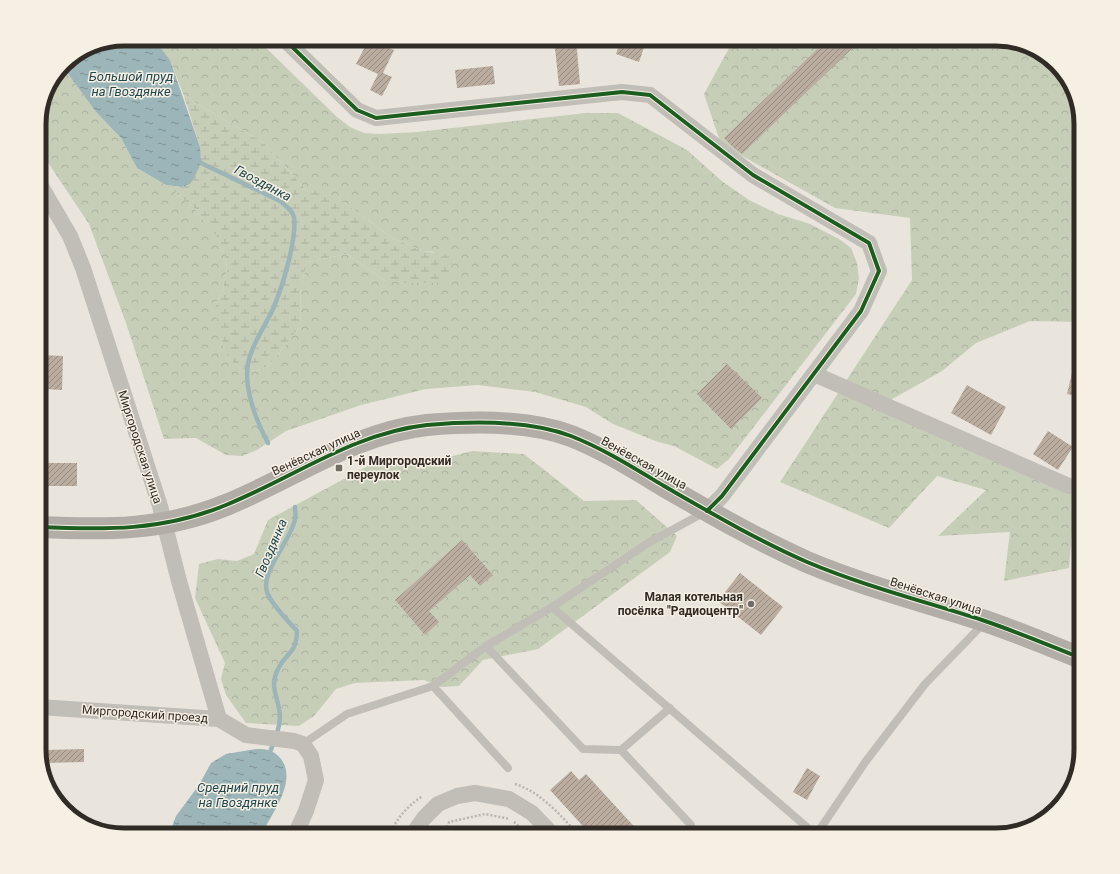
<svg xmlns="http://www.w3.org/2000/svg" width="1120" height="874" font-family="Roboto,sans-serif">
  <style>
    .forest { fill: url(#forest-crowns) }
    .wetland { fill: url(#wetland-marsh) }
    .water { fill: url(#water-ripples) }
    .lines { fill: none; stroke-linecap: round; stroke-linejoin: round }
    .stream { stroke: #9cb5b8; stroke-width: 4.5 }
    .building { fill: url(#building-hatch) }
    .path { stroke: #bab5af; stroke-width: 2.5; stroke-dasharray: 2 2; stroke-linecap: butt }
    .lane { stroke: #c1bdb7; stroke-width: 8 }
    .street { stroke: #c1bdb7; stroke-width: 16 }
    .secondary { stroke: #b2ada7; stroke-width: 22 }
    .cycleway-casing { stroke: #f6f0e4; stroke-width: 6 }
    .cycleway { stroke: #1b5e20; stroke-width: 4 }
    .poi-dot { fill: #716c66; stroke: #f6f0e4; stroke-width: 1.5 }
    .labels { text-anchor: middle; dominant-baseline: central; stroke-width: 3; stroke-linejoin: round; paint-order: stroke }
    .street-label { font-size: 12px; fill: #312b26; stroke: #f6f0e4 }
    .poi-label { font-size: 12px; font-weight: bold; fill: #312b26; stroke: #f6f0e4; text-anchor: start }
    .water-label { font-size: 13px; font-style: italic; fill: #20464e; stroke: #f6f0e4 }
    .rim { fill: none; stroke: #312b26; stroke-width: 5 }
  </style>
  <defs>
    <pattern id="forest-crowns" width="20" height="18" patternUnits="userSpaceOnUse"><rect width="20" height="18" fill="#c7ceb8"/><path d="M2 6a3 3 0 1 1 6 0M12 15a3 3 0 1 1 6 0" fill="none" stroke="#abb19e"/></pattern>
    <pattern id="wetland-marsh" width="20" height="14" patternUnits="userSpaceOnUse"><rect width="20" height="14" fill="#c7ceb8"/><path d="M1 5h8M5 5V1M11 12h8M15 12V8" fill="none" stroke="#abb19e"/></pattern>
    <pattern id="water-ripples" width="26" height="14" patternUnits="userSpaceOnUse"><rect width="26" height="14" fill="#9cb5b8"/><path d="M2 4q2-2 4 0t4 0M15 11q2-2 4 0t4 0" fill="none" stroke="#809395"/></pattern>
    <pattern id="building-hatch" width="6" height="6" patternUnits="userSpaceOnUse"><rect width="6" height="6" fill="#bbaca0"/><path d="M-1 1l2-2M0 6l6-6M5 7l2-2" fill="none" stroke="#998c82"/></pattern>
  </defs>
  <rect width="100%" height="100%" fill="#e9e5dd"/>
  <!-- forest -->
  <g class="forest">
    <path d="M 154,39 L 257,39 L 337,117 L 350,127 L 364,133 L 380,134 L 417,132 L 586,113 L 618,113 L 687,150 L 723,182 L 749,200 L 778,214 L 810,224 L 839,239 L 851,248 L 857,263 L 859,278 L 856,294 L 729,459 L 717,469 L 674,446 L 658,442 L 613,424 L 586,407 L 535,392 L 478,385 L 426,389 L 361,405 L 286,431 L 257,450 L 242,456 L 226,455 L 196,438 L 164,439 L 126,323 L 89,224 L 39,149 L 39,118 L 48,87 L 63,67 L 96,112 L 121,138 L 137,168 L 166,185 L 194,208 L 218,237 L 225,255 L 227,269 L 222,293 L 216,304 L 223,346 L 239,368 L 256,371 L 269,366 L 300,326 L 301,287 L 307,262 L 347,254 L 385,281 L 435,252 L 423,251 L 392,238 L 345,203 L 330,196 L 306,190 L 264,143 L 184,96 L 170,60 Z"/>
    <path d="M 734,39 L 996,39 L 1048,57 L 1072,86 L 1081,124 L 1081,322 L 1030,321 L 976,343 L 942,371 L 889,401 L 1076,483 L 1069,568 L 1004,581 L 1010,532 L 938,536 L 986,490 L 937,476 L 889,528 L 780,482 L 912,280 L 910,218 L 835,208 L 721,144 L 704,94 Z"/>
    <path d="M 472,451 L 524,454 L 584,501 L 636,500 L 677,536 L 670,552 L 538,649 L 483,660 L 459,686 L 441,687 L 424,680 L 355,683 L 336,689 L 314,716 L 299,726 L 246,723 L 226,695 L 221,679 L 225,663 L 195,598 L 199,564 L 218,559 L 237,561 L 254,554 L 268,520 L 377,461 L 453,456 Z"/>
  </g>
  <!-- wetland -->
  <path class="wetland" d="M 184,96 L 264,143 L 306,190 L 330,195 L 345,203 L 392,238 L 423,251 L 448,255 L 452,262 L 449,276 L 436,283 L 407,283 L 385,281 L 347,254 L 307,262 L 301,287 L 300,326 L 269,366 L 256,371 L 239,368 L 229,358 L 223,346 L 216,315 L 216,304 L 222,293 L 227,269 L 225,255 L 218,238 L 194,208 L 166,185 L 182,187 L 190,184 L 200,147 Z"/>
  <!-- water -->
  <g class="water">
    <path d="M 124,39 L 154,39 L 170,60 L 200,147 L 201,163 L 195,176 L 190,184 L 182,187 L 166,185 L 137,168 L 121,138 L 96,112 L 63,67 C 78,47 102,43 124,39 Z"/>
    <path d="M 256,749 C 267,749 274,750 281,759 C 298,781 271,815 261,835 L 169,835 L 176,816 L 199,785 L 211,763 L 226,754 Z"/>
  </g>
  <g class="lines">
    <!-- stream -->
    <g class="stream">
      <path d="M 198,159 L 201,163 L 280,201 C 286,206 292,210 294,217 C 297,240 282,288 273,309 C 264,329 247,350 247,374 C 247,398 257,422 268,443"/>
      <path d="M 269,755 C 273,743 280,730 280,717 C 280,699 268,688 278,669 C 287,651 296,655 297,631 C 288,621 271,604 267,592 C 260,572 292,539 295,519 C 296,516 295,511 295,507"/>
    </g>
  </g>
  <!-- building -->
  <g class="building">
    <path d="M 369,39 L 381,39 L 391,44 L 389,48 L 394,50 L 383,73 L 392,77 L 382,96 L 370,90 L 378,74 L 356,64 Z"/>
    <path d="M 554,39 L 576,39 L 580,84 L 559,86 Z"/>
    <path d="M 621,39 L 647,39 L 639,62 L 616,54 Z"/>
    <path d="M 828,39 L 862,39 L 742,154 L 733,147 L 724,138 Z"/>
    <path d="M 493,66 L 495,84 L 457,88 L 455,70 Z"/>
    <path d="M 39,355 L 63,356 L 62,390 L 45,389 L 46,381 L 39,381 Z"/>
    <path d="M 1076,356 L 1081,356 L 1081,397 L 1067,394 Z"/>
    <path d="M 727,364 L 762,398 L 731,429 L 697,394 Z"/>
    <path d="M 967,385 L 1006,407 L 991,435 L 951,413 Z"/>
    <path d="M 1048,431 L 1073,447 L 1058,470 L 1033,454 Z"/>
    <rect x="48" y="463" width="29" height="23"/>
    <path d="M 462,540 L 493,575 L 480,586 L 470,575 L 429,611 L 439,622 L 425,635 L 395,600 Z"/>
    <path d="M 740,573 L 783,607 L 761,635 L 718,601 Z"/>
    <path d="M 84,749 L 84,762 L 43,763 L 43,750 Z"/>
    <path d="M 807,768 L 820,776 L 807,800 L 793,792 Z"/>
    <path d="M 571,771 L 579,780 L 586,774 L 642,835 L 591,835 L 550,790 Z"/>
  </g>
  <g class="lines">
    <!-- path -->
    <g class="path">
      <path d="M 515,784 C 541,792 561,816 579,835"/>
      <path d="M 514,822 L 529,835"/>
      <path d="M 390,835 C 396,819 408,805 423,796"/>
      <path d="M 445,835 L 449,822 L 485,814 L 510,819"/>
    </g>
    <!-- lane -->
    <g class="lane">
      <path d="M 552,607 L 816,835"/>
      <path d="M 486,646 L 583,749 L 621,750 L 691,825 L 691,835"/>
      <path d="M 433,686 L 508,768"/>
      <path d="M 303,744 L 347,714 L 433,686 L 486,646 L 552,607 L 648,543 L 705,512"/>
      <path d="M 621,750 L 670,708"/>
      <path d="M 816,835 L 866,761 L 925,684 L 984,623"/>
    </g>
    <!-- street -->
    <g class="street">
      <path d="M 284,39 L 357,110 L 376,118 L 622,92 L 650,95 L 753,175 L 869,243 L 879,271 L 861,311 L 722,496 L 707,511"/>
      <path d="M 39,183 L 70,236 L 83,268 L 160,506 L 179,581 L 219,719"/>
      <path d="M 814,374 L 1069,486"/>
      <path d="M 39,707 L 219,719 L 246,735 L 294,741 L 303,744 L 311,756 L 316,780 L 306,811 L 295,835"/>
      <path d="M 412,835 L 424,818 L 438,804 L 457,796 L 475,793 L 509,799 L 532,813 L 553,835"/>
    </g>
    <!-- secondary -->
    <path class="secondary" d="M 39,527 C 105,530 163,531 226,505 C 293,478 353,433 427,425 C 472,421 528,420 571,436 C 604,449 634,468 664,486 C 711,513 757,540 807,562 C 864,586 923,601 982,620 C 1015,631 1048,645 1081,658"/>
    <!-- cycleway casing -->
    <g class="cycleway-casing">
      <g id="cycleway">
        <path d="M 284,39 L 357,110 L 376,118 L 622,92 L 650,95 L 753,175 L 869,243 L 879,271 L 861,311 L 722,496 L 707,511"/>
        <path d="M 39,527 C 105,530 163,531 226,505 C 293,478 353,433 427,425 C 472,421 528,420 571,436 C 604,449 634,468 664,486 C 711,513 757,540 807,562 C 864,586 923,601 982,620 C 1015,631 1048,645 1081,658"/>
      </g>
    </g>
    <!-- cycleway -->
    <use href="#cycleway" class="cycleway"/>
  </g>
  <!-- markers -->
  <g class="poi-dot">
    <rect x="335" y="464" width="8" height="8" rx="2"/>
    <circle cx="751" cy="604" r="4"/>
  </g>
  <g class="labels">
    <!-- street labels -->
    <g class="street-label">
      <text transform="translate(140 447) rotate(72)">Миргородская улица</text>
      <text transform="translate(316 452) rotate(-25)">Венёвская улица</text>
      <text transform="translate(644 463) rotate(29)">Венёвская улица</text>
      <text transform="translate(936 596) rotate(18)">Венёвская улица</text>
      <text transform="translate(145 714) rotate(4)">Миргородский проезд</text>
    </g>
    <!-- poi labels -->
    <g class="poi-label">
      <text x="347" y="461">1-й Миргородский<tspan x="347" dy="14">переулок</tspan></text>
      <text x="743" y="597" text-anchor="end">Малая котельная<tspan x="743" dy="14">посёлка "Радиоцентр"</tspan></text>
    </g>
    <!-- water labels -->
    <g class="water-label">
      <text x="131" y="76">Большой пруд<tspan x="131" dy="15">на Гвоздянке</tspan></text>
      <text transform="translate(263 183) rotate(28)">Гвоздянка</text>
      <text transform="translate(271 548) rotate(-67)">Гвоздянка</text>
      <text x="238" y="787">Средний пруд<tspan x="238" dy="15">на Гвоздянке</tspan></text>
    </g>
  </g>
  <!-- crop -->
  <path d="M0 0H1120V874H0ZM124 46H996A78 78 0 0 1 1074 124V750A78 78 0 0 1 996 828H124A78 78 0 0 1 46 750V124A78 78 0 0 1 124 46Z" fill="#f6f0e4" fill-rule="evenodd"/>
  <path class="rim" d="M124 46H996A78 78 0 0 1 1074 124V750A78 78 0 0 1 996 828H124A78 78 0 0 1 46 750V124A78 78 0 0 1 124 46Z"/>
</svg>
